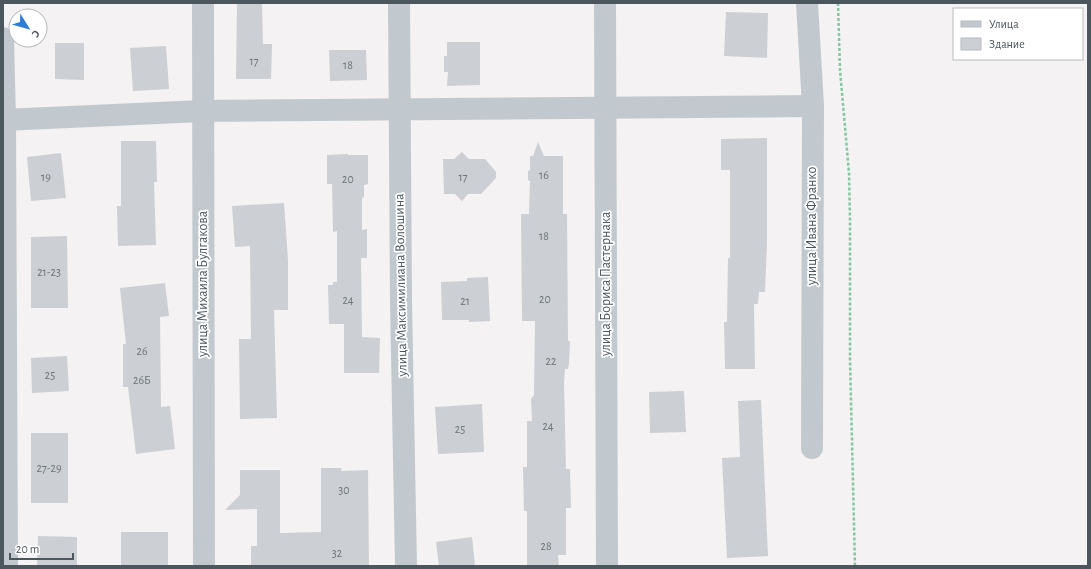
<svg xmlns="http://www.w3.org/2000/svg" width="1091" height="569" font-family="'Alegreya Sans',sans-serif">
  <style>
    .building { fill: #cccfd3 }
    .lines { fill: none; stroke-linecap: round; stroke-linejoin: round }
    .path { stroke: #81c7a1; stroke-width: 2.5; stroke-dasharray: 3 2; stroke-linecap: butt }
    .minor { stroke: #c1c9cf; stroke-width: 22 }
    .labels { text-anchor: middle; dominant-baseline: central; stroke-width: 3.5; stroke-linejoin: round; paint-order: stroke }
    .number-label { font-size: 12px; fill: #6b747a }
    .street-label { font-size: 14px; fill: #4b565d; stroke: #fff }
  </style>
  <rect width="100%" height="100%" fill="#f4f2f2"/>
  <!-- building -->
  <g class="building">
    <path d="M 237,3 L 262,3 L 263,44 L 272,44 L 271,79 L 236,79 Z"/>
    <path d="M 726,12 L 768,13 L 767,58 L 724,56 Z"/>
    <path d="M 447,42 L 480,42 L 480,85 L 447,86 L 448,72 L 444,72 L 444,56 L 447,56 Z"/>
    <path d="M 55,43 L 84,43 L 84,80 L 55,79 Z"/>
    <path d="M 166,46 L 169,89 L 133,91 L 130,48 Z"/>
    <path d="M 329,50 L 366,50 L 367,80 L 330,81 Z"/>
    <path d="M 767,138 L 767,243 L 765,292 L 759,292 L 758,304 L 754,304 L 755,369 L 725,369 L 724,322 L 727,322 L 728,258 L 730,258 L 730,170 L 721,170 L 721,139 Z"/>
    <path d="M 121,141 L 156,141 L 157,182 L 154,182 L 156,245 L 118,246 L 117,206 L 121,206 Z"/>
    <path d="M 538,142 L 544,156 L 563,156 L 563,214 L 567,214 L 568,341 L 570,341 L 569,364 L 568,369 L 565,369 L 564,383 L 566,469 L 570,469 L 571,508 L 566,508 L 566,555 L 558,555 L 559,566 L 527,566 L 527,511 L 524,511 L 523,467 L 527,467 L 527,421 L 532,421 L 531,399 L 534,395 L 535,321 L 522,321 L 521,214 L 529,214 L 530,181 L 528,180 L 528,171 L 530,170 L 530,156 L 533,156 Z"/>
    <path d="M 462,152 L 469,159 L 485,159 L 496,172 L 496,178 L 481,194 L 468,194 L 462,201 L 455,194 L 444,194 L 443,159 L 454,159 Z"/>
    <path d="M 61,153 L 66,198 L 31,201 L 27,157 Z"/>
    <path d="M 348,154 L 348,155 L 368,155 L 368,184 L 364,185 L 364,197 L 362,198 L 362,230 L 367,229 L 367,258 L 361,258 L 362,337 L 380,338 L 379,373 L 344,373 L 344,324 L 329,324 L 328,285 L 333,285 L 333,282 L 337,282 L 337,231 L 333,232 L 332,184 L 327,184 L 327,155 Z"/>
    <path d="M 284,203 L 288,260 L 288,310 L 274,310 L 277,418 L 240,419 L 239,339 L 251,339 L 250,246 L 235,247 L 232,206 Z"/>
    <path d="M 67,236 L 68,308 L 31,308 L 31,237 Z"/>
    <path d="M 488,277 L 490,321 L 469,322 L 469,320 L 442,320 L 441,282 L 467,281 L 467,278 Z"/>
    <path d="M 165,283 L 169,316 L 160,317 L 161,407 L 170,406 L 175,449 L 136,454 L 128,387 L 123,387 L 123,344 L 126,344 L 120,288 Z"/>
    <path d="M 67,356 L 69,391 L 32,393 L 31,358 Z"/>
    <path d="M 684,391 L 686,432 L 650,433 L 649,392 Z"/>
    <path d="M 761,400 L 768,556 L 727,558 L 722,458 L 740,457 L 738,401 Z"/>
    <path d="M 482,404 L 484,452 L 438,454 L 435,407 Z"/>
    <rect x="31" y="433" width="37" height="70"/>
    <path d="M 321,468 L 342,468 L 341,471 L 368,470 L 369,566 L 317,566 L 317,565 L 251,566 L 251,546 L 257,546 L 257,509 L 225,510 L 240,495 L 240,470 L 280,470 L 280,533 L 321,532 Z"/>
    <rect x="121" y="532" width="47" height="34"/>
    <path d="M 38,536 L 77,537 L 77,566 L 37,566 Z"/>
    <path d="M 472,537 L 475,566 L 439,566 L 436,542 Z"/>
  </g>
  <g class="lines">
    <!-- path -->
    <path class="path" d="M 838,3 L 840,70 L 849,173 L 850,220 L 850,359 L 855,566"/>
    <!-- minor -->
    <g class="minor">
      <path d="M 203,3 L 204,566"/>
      <path d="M 399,3 L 401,301 L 406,566"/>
      <path d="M 605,3 L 607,566"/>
      <path d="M 807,3 L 813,106 L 812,448"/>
      <path d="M 3,38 L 5,120 L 7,566"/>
      <path d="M 3,120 L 202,111 L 813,106"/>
    </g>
  </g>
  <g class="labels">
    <!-- number labels -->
    <g class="number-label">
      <text x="254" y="61">17</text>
      <text x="348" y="65">18</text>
      <text x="544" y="175">16</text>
      <text x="46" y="177">19</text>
      <text x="463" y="177">17</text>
      <text x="348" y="179">20</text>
      <text x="544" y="236">18</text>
      <text x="49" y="272">21-23</text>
      <text x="545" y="299">20</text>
      <text x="348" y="300">24</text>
      <text x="465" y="301">21</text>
      <text x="142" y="351">26</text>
      <text x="551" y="361">22</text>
      <text x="50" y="375">25</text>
      <text x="142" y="380">26Б</text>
      <text x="548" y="426">24</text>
      <text x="460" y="429">25</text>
      <text x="49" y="468">27-29</text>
      <text x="344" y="490">30</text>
      <text x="546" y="546">28</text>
      <text x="337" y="553">32</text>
    </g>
    <!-- street labels -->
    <g class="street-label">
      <text transform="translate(812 226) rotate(-90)">улица Ивана Франко</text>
      <text transform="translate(203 284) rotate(-90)">улица Михаила Булгакова</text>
      <text transform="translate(606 284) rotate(-90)">улица Бориса Пастернака</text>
      <text transform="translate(401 285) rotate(-91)">улица Максимилиана Волошина</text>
    </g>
  </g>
  <!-- border -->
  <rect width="1091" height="569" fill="none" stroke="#4b565d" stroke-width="8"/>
  <!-- legend -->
  <rect x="953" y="8" width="130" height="52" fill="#ffffff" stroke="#b7bbbe"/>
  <rect x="961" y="21" width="20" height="6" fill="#c1c9cf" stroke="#b7bbbe"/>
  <text x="989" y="28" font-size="12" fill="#4b565d">Улица</text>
  <rect x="961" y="38" width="20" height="12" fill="#cccfd3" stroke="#b7bbbe"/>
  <text x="989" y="48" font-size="12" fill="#4b565d">Здание</text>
  <!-- north arrow -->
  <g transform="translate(28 28) rotate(127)"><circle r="19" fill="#ffffff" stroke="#b7bbbe"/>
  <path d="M0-3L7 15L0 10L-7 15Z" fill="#2d7ed3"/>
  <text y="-6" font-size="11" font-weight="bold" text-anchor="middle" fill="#4b565d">С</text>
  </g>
  <!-- scale -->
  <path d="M10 553v6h63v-6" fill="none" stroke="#4b565d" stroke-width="2"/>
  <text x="16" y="553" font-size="12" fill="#4b565d" stroke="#ffffff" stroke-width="3" paint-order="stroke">20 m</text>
</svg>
